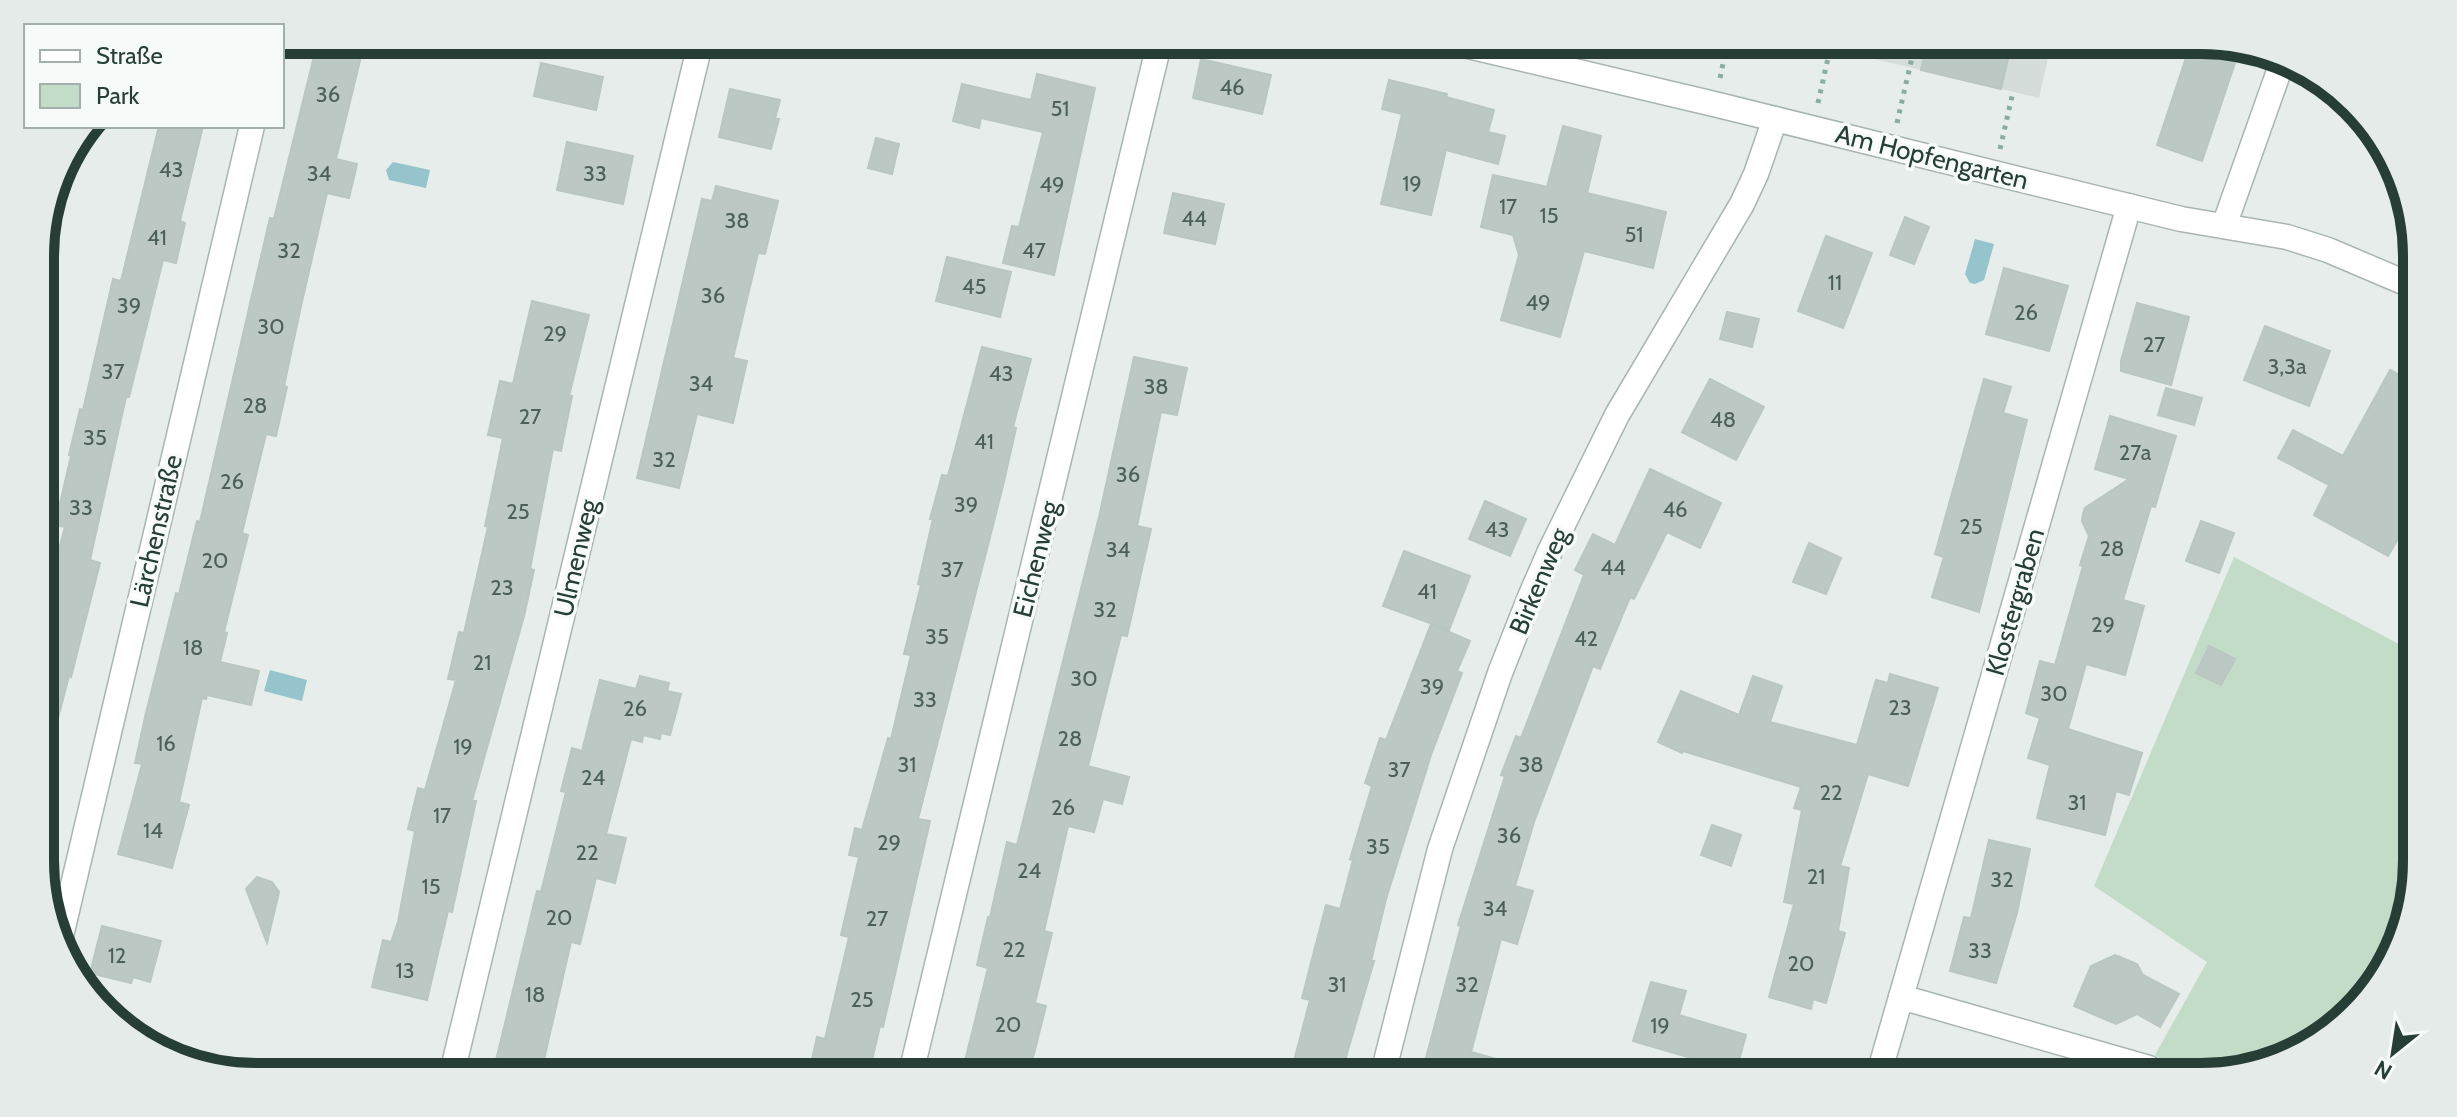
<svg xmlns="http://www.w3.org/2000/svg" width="2457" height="1117" font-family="Cabin,sans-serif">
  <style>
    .built { fill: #d4ddd9 }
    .green { fill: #c2dcc8 }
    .water { fill: #95c4cc }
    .building { fill: #bcc8c3; stroke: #b9c6c1; stroke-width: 2 }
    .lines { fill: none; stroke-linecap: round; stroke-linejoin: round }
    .street-casing { stroke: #a9b5b1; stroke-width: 27 }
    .path { stroke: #8aada2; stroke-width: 5; stroke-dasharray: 4 6; stroke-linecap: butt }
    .street { stroke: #fff; stroke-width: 24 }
    .labels { text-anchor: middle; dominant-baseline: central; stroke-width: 7; stroke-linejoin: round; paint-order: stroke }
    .number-label { font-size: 22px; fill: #4c605a }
    .street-label { font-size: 26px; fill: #273e37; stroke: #f6faf8 }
    .rim { fill: none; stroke: #273e37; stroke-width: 10 }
  </style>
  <rect width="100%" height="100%" fill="#e6edea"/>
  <!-- built -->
  <path class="built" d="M 1795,40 L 2052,40 L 2039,98 Z"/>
  <!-- green -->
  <path class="green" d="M 2234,557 L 2416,653 L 2417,862 L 2401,940 L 2397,948 L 2321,1040 L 2215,1077 L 2190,1077 L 2155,1055 L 2207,962 L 2094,886 Z"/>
  <!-- water -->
  <g class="water">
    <path d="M 393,162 L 430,170 L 426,188 L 389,180 L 386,170 Z"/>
    <path d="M 1975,239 L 1994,244 L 1984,280 L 1975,284 L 1970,283 L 1965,274 Z"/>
    <path d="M 270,670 L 307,680 L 302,701 L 264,691 Z"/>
  </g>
  <!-- building -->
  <g class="building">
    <path d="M 318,40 L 365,40 L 336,159 L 357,164 L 349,198 L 327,193 L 301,306 L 284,386 L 287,387 L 276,436 L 266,434 L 242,533 L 248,535 L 224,632 L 227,633 L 220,662 L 259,671 L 251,705 L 207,695 L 206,699 L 202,698 L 179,802 L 189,805 L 172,868 L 118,854 L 142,764 L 135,763 L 146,713 L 176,593 L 179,594 L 197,521 L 200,522 L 252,295 L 270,218 L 274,219 Z"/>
    <path d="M 1928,40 L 1986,40 L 2011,46 L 2001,89 L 1921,70 Z"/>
    <path d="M 2192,40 L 2240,48 L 2202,161 L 2157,145 Z"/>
    <path d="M 1201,59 L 1271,75 L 1262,114 L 1193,98 Z"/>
    <path d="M 541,63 L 603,77 L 596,110 L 534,96 Z"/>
    <path d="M 1037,74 L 1095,88 L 1054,275 L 1003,263 L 1012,226 L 1019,227 L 1043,132 L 981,118 L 979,128 L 953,121 L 962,84 L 1031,100 Z"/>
    <path d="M 1389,80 L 1447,94 L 1446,97 L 1494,110 L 1488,132 L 1505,136 L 1498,164 L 1446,150 L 1431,215 L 1381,204 L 1402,114 L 1382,109 Z"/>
    <path d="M 730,89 L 780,100 L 775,119 L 779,119 L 771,149 L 719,137 Z"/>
    <path d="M 159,126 L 203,126 L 180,221 L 185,223 L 176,263 L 163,260 L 129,397 L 126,397 L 90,560 L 100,563 L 71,677 L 69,676 L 50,749 L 42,747 L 41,614 L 65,527 L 55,525 L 71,456 L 69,455 L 80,409 L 83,410 L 113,279 L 121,281 Z"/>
    <path d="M 1563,126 L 1601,136 L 1587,193 L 1666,212 L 1653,268 L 1584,251 L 1560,337 L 1501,320 L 1519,255 L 1513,235 L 1481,227 L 1493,175 L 1547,187 Z"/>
    <path d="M 876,138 L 899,144 L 892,174 L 868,168 Z"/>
    <path d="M 567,142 L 633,156 L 623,204 L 557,190 Z"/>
    <path d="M 716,186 L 778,201 L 765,254 L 758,253 L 733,358 L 747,361 L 733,423 L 697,414 L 679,488 L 637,478 L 702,199 L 712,201 Z"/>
    <path d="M 1173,193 L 1224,204 L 1215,244 L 1164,233 Z"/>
    <path d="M 1905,217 L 1929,227 L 1914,264 L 1890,255 Z"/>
    <path d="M 1826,236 L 1872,253 L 1843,328 L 1798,311 Z"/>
    <path d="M 947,257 L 1011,272 L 1000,317 L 936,301 Z"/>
    <path d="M 2004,268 L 2068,286 L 2049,351 L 1986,334 Z"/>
    <path d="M 532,301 L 589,315 L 569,396 L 572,396 L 561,451 L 553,449 L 530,569 L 534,570 L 524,616 L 472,801 L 476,801 L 452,912 L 448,911 L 427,1000 L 372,987 L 383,940 L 391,942 L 398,922 L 415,831 L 408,829 L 418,788 L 425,790 L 456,680 L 448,679 L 459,632 L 464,633 L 488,527 L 485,526 L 503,438 L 488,435 L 500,381 L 513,384 Z"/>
    <path d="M 2137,303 L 2189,317 L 2171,385 L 2121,371 L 2121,361 Z"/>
    <path d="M 1727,312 L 1759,319 L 1752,347 L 1720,339 Z"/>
    <path d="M 2265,326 L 2330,351 L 2309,406 L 2244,380 Z"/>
    <path d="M 982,347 L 1031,359 L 1013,427 L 1016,428 L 1002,490 L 918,819 L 930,821 L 883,1027 L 880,1026 L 868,1077 L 808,1077 L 817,1037 L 825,1039 L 849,937 L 841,935 L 859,857 L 849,855 L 855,828 L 862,830 L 888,738 L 891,739 L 911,655 L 904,654 L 921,585 L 918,584 L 933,519 L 930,519 L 942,475 L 948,476 Z"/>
    <path d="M 1134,357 L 1187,368 L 1177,415 L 1161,412 L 1137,526 L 1151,529 L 1127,636 L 1121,635 L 1088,766 L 1129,777 L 1122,804 L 1103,799 L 1094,832 L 1068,826 L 1044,931 L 1052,933 L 1035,1003 L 1046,1006 L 1028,1077 L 961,1077 L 988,968 L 977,965 L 988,917 L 990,917 L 1007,842 L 1017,845 L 1099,517 Z"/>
    <path d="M 2390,370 L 2416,384 L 2416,508 L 2388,556 L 2314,515 L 2329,485 L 2278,458 L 2293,430 L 2343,456 Z"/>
    <path d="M 1710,379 L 1764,407 L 1736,460 L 1682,432 Z"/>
    <path d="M 1984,379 L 2011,387 L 2003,413 L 2027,420 L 1979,612 L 1932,597 L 1944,557 L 1935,554 Z"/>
    <path d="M 2166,388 L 2202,398 L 2194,425 L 2158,415 Z"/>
    <path d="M 2110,416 L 2176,436 L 2155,507 L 2151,506 L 2123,600 L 2144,606 L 2125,675 L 2086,664 L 2068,729 L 2142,753 L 2129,795 L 2116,791 L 2105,835 L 2037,818 L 2050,765 L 2028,758 L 2040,718 L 2026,713 L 2040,661 L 2055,665 L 2083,566 L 2080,565 L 2089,536 L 2082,521 L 2083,514 L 2085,508 L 2129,479 L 2095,469 Z"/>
    <path d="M 1650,469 L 1721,503 L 1700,548 L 1667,532 L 1634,599 L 1630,597 L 1600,669 L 1593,666 L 1534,822 L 1515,886 L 1533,891 L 1517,944 L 1501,939 L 1471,1052 L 1532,1069 L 1531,1077 L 1421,1077 L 1461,926 L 1458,925 L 1505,776 L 1501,775 L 1516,736 L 1521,738 L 1584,575 L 1575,570 L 1593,534 L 1615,545 Z"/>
    <path d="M 1485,501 L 1526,519 L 1510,556 L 1469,539 Z"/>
    <path d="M 2201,521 L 2234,533 L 2219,573 L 2186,561 Z"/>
    <path d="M 1809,543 L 1841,558 L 1826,594 L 1793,582 Z"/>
    <path d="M 1404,551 L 1470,576 L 1449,630 L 1383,606 Z"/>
    <path d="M 1431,624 L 1470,641 L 1457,671 L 1462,673 L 1431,755 L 1386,899 L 1371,961 L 1374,961 L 1341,1074 L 1294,1061 L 1310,1000 L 1302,998 L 1326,905 L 1340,909 L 1353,860 L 1350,859 L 1372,786 L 1365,783 L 1380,738 L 1386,740 Z"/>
    <path d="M 2209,646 L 2235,659 L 2221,685 L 2196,673 Z"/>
    <path d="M 1890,674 L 1938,688 L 1908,786 L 1868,774 L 1840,866 L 1849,868 L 1838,931 L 1845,933 L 1826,1003 L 1813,999 L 1811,1009 L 1769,997 L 1794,904 L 1784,902 L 1802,810 L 1794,808 L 1801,787 L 1683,751 L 1682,753 L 1658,742 L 1681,691 L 1739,715 L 1753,676 L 1782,686 L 1770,722 L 1857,745 L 1876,680 L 1888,683 Z"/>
    <path d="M 640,676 L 669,683 L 667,691 L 681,694 L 670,735 L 661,733 L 660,739 L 643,735 L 642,742 L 631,739 L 606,834 L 626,838 L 615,883 L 596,878 L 580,944 L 571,942 L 540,1077 L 492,1077 L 537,891 L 541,892 L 566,792 L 561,791 L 572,748 L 582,751 L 600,680 L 636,689 Z"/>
    <path d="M 1712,825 L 1741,835 L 1731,866 L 1701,855 Z"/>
    <path d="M 1989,840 L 2030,849 L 2017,913 L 1996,983 L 1950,971 L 1964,917 L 1971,918 Z"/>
    <path d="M 257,877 L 272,882 L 279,892 L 267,943 L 246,889 Z"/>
    <path d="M 102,926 L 161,941 L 150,982 L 133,977 L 131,983 L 90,973 Z"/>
    <path d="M 2115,955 L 2137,964 L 2143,975 L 2179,994 L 2160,1027 L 2137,1014 L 2116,1024 L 2074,1006 L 2091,966 Z"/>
    <path d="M 1651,982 L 1686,991 L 1679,1015 L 1746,1035 L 1736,1071 L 1633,1041 Z"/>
  </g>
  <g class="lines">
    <!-- street casing -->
    <g class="street-casing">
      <g id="street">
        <path d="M 1443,40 L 1714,104 L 2181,219 L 2287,237 L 2328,250 L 2415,287"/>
        <path d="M 2224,226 L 2284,57"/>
        <path d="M 61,936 L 252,126"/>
        <path d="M 1901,997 L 2149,1068"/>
        <path d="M 451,1077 L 701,40"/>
        <path d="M 910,1077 L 1160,40"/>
        <path d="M 1382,1077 L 1440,849 L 1500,673 L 1530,597 L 1550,551 L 1617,415 L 1742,204 L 1756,174 L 1775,119"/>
        <path d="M 1878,1077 L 2129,206"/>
      </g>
    </g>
    <!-- path -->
    <g class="path">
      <path d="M 1614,54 L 1618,40"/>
      <path d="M 1720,78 L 1728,40"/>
      <path d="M 1818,103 L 1832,40"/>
      <path d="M 1897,123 L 1916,40"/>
      <path d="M 2000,149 L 2013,92"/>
    </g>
    <!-- street -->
    <use href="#street" class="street"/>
  </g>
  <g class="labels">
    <!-- number labels -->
    <g class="number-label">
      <text x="1232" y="87">46</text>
      <text x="328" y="94">36</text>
      <text x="1060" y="108">51</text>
      <text x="171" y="169">43</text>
      <text x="319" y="173">34</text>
      <text x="595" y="173">33</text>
      <text x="1412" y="183">19</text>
      <text x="1052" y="184">49</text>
      <text x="1508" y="206">17</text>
      <text x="1549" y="215">15</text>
      <text x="1194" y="218">44</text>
      <text x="737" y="220">38</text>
      <text x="1634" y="234">51</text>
      <text x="157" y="237">41</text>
      <text x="289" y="250">32</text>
      <text x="1034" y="250">47</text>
      <text x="1835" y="282">11</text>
      <text x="974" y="286">45</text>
      <text x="713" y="295">36</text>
      <text x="1538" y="302">49</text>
      <text x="129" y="305">39</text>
      <text x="2026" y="312">26</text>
      <text x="271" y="326">30</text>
      <text x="555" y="333">29</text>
      <text x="2154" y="344">27</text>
      <text x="2287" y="366">3,3a</text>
      <text x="113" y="371">37</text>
      <text x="1001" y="373">43</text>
      <text x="701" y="383">34</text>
      <text x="1156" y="386">38</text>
      <text x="255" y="405">28</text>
      <text x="530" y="416">27</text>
      <text x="1723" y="419">48</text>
      <text x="95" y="437">35</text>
      <text x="984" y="441">41</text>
      <text x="2135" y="452">27a</text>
      <text x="664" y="459">32</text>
      <text x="1128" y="474">36</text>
      <text x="232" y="481">26</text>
      <text x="966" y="504">39</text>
      <text x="81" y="507">33</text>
      <text x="1675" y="509">46</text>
      <text x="518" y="511">25</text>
      <text x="1971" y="526">25</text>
      <text x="1497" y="529">43</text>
      <text x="2112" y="548">28</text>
      <text x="1118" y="549">34</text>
      <text x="215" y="560">20</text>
      <text x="1613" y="567">44</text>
      <text x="952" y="569">37</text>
      <text x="502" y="587">23</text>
      <text x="1427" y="591">41</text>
      <text x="1105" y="609">32</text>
      <text x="2103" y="624">29</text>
      <text x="937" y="636">35</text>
      <text x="1586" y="638">42</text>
      <text x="193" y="647">18</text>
      <text x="482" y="662">21</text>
      <text x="1084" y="678">30</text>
      <text x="1432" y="686">39</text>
      <text x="2054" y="693">30</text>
      <text x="925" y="699">33</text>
      <text x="1900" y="707">23</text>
      <text x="635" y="708">26</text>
      <text x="1070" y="738">28</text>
      <text x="166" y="743">16</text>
      <text x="463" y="746">19</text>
      <text x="907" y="764">31</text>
      <text x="1531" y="764">38</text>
      <text x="1399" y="769">37</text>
      <text x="593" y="777">24</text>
      <text x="1831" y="792">22</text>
      <text x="2077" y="802">31</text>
      <text x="1063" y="807">26</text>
      <text x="442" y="815">17</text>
      <text x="153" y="830">14</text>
      <text x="1509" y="835">36</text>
      <text x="889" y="842">29</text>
      <text x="1378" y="846">35</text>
      <text x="587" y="852">22</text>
      <text x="1029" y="870">24</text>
      <text x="1816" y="876">21</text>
      <text x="2002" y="879">32</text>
      <text x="431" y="886">15</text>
      <text x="1495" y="908">34</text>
      <text x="559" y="917">20</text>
      <text x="877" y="918">27</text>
      <text x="1014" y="949">22</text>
      <text x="1980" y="950">33</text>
      <text x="117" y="955">12</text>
      <text x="1801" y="963">20</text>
      <text x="405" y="970">13</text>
      <text x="1337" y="984">31</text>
      <text x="1467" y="984">32</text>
      <text x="535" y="994">18</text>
      <text x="862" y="999">25</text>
      <text x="1008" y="1024">20</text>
      <text x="1660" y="1025">19</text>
    </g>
    <!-- street labels -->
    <g class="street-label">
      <text transform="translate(1932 157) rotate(14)">Am Hopfengarten</text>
      <text transform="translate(156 531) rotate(-77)">Lärchenstraße</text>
      <text transform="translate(576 558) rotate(-77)">Ulmenweg</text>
      <text transform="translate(1036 559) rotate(-76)">Eichenweg</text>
      <text transform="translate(1539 581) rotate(-67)">Birkenweg</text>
      <text transform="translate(2015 602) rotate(-74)">Klostergraben</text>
    </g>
  </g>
  <!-- crop -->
  <path d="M0 0H2457V1117H0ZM256 54H2201A202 202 0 0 1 2403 256V861A202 202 0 0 1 2201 1063H256A202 202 0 0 1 54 861V256A202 202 0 0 1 256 54Z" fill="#e5ebe9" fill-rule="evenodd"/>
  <path class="rim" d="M256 54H2201A202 202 0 0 1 2403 256V861A202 202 0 0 1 2201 1063H256A202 202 0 0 1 54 861V256A202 202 0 0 1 256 54Z"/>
  <!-- legend -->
  <rect x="24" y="24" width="260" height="104" fill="#f6faf8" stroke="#a3afab" stroke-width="2"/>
  <rect x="40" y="50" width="40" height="12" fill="#ffffff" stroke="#a3afab" stroke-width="2"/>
  <text x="96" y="64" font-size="24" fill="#273e37">Straße</text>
  <rect x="40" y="84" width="40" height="24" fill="#c2dcc8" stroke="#a3afab" stroke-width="2"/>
  <text x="96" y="104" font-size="24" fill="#273e37">Park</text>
  <!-- north arrow -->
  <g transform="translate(2393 1053) rotate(210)" stroke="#f6faf8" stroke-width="6" paint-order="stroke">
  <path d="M0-6L14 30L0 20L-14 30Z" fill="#273e37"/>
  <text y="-12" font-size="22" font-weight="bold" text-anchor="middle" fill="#273e37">N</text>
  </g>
</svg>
